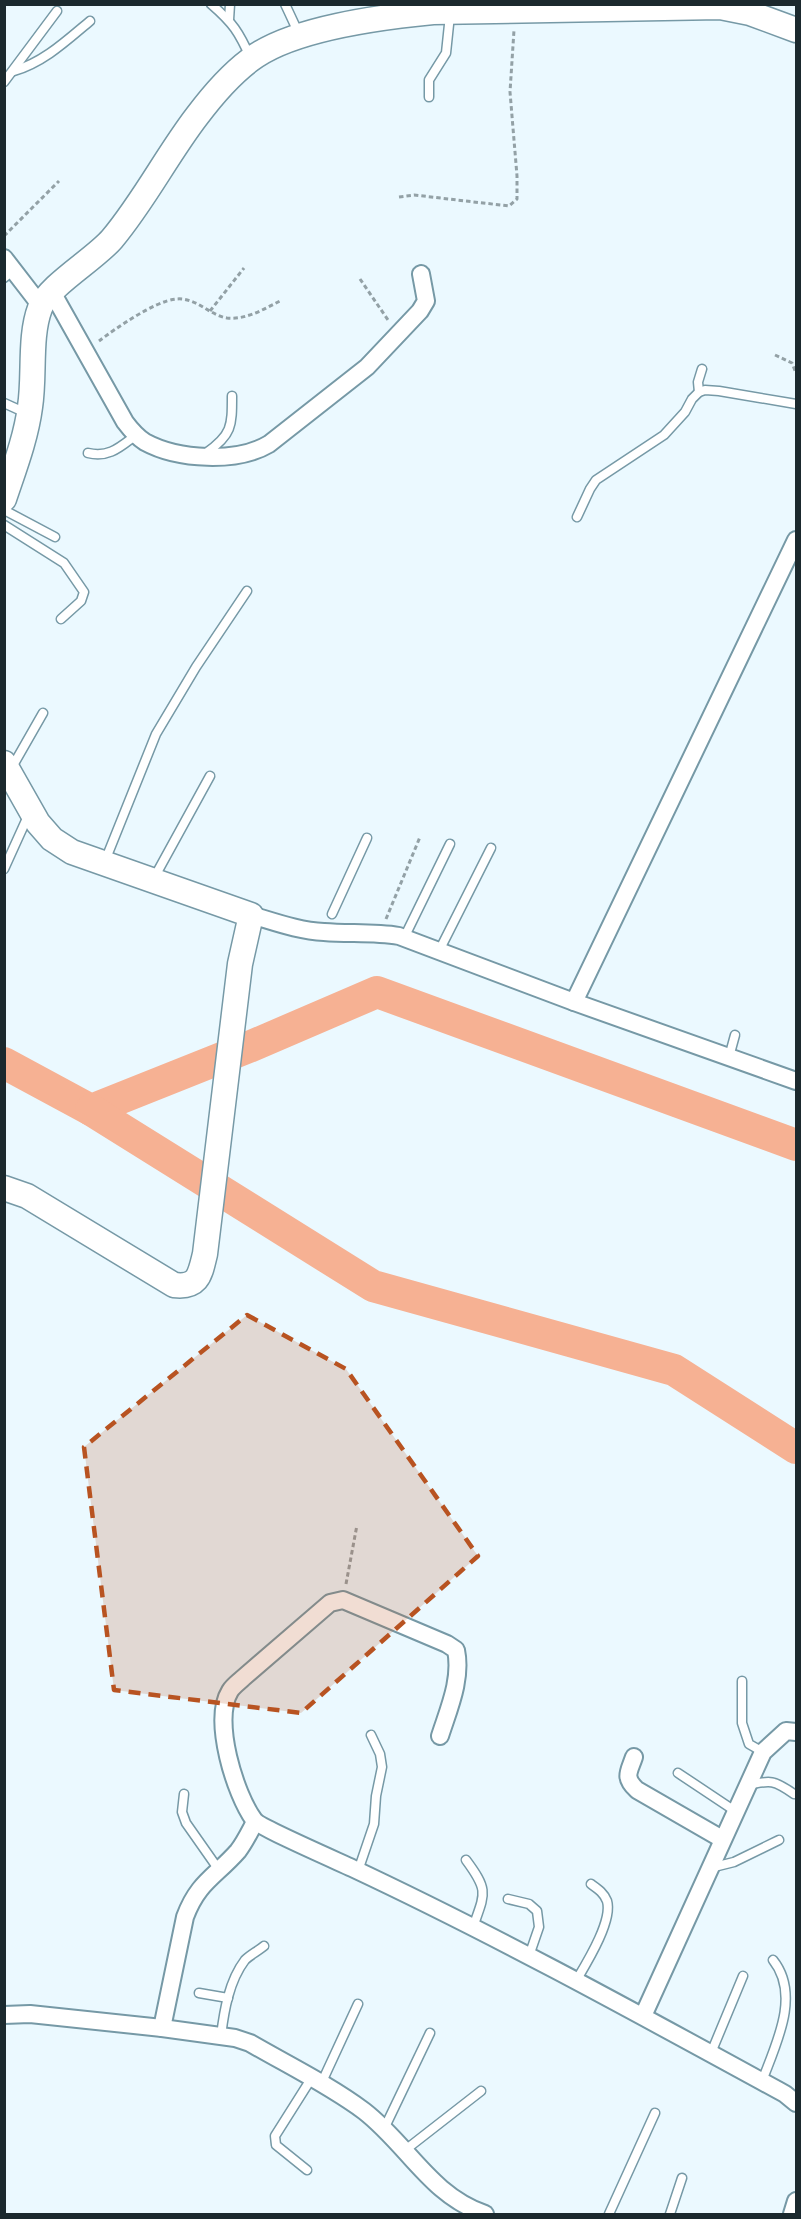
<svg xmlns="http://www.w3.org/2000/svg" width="801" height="2219" font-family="'PT Serif',serif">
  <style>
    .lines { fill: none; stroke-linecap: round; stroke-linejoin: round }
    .river { stroke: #f6b193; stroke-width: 32 }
    .service-casing { stroke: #7699a6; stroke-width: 11 }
    .minor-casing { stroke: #7699a6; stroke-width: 20 }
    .secondary-casing { stroke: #7699a6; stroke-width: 27 }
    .path { stroke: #93a1a6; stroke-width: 3; stroke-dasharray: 4.5 3; stroke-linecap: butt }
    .service { stroke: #fff; stroke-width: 8 }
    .minor { stroke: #fff; stroke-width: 16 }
    .secondary { stroke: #fff; stroke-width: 24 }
    .marked { fill: #b85321; fill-opacity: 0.2; stroke: #b85321; stroke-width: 4.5; stroke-dasharray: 12 8; stroke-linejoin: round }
  </style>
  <rect width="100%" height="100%" fill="#ebf9ff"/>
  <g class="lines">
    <!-- river -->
    <g class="river">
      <path d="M 4,1063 L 91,1110 L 249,1047 L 377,992 L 796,1145"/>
      <path d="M 91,1110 L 373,1286 L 674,1370 L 796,1448"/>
    </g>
    <!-- service casing -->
    <g class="service-casing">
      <g id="service">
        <path d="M 211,4 C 233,23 239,32 251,59"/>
        <path d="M 285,4 L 299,34"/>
        <path d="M 229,20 L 230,4"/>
        <path d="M 14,71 C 44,62 66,41 90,21"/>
        <path d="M 4,82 L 57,11"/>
        <path d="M 429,97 L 429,80 L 446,53 L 450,15"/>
        <path d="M 4,278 L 14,270"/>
        <path d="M 699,392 L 698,382 L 702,369"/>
        <path d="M 4,403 L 26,413"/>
        <path d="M 88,453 C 109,458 120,447 136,435"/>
        <path d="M 206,453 C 232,435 232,426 232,396"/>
        <path d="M 4,510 L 55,537"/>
        <path d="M 577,517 L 590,489 L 596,480 L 664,435 L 685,412 L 692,399 L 699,392 L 705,390 L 719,391 L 796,404"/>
        <path d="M 4,525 L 64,563 L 84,592 L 81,601 L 61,619"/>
        <path d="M 11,769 L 43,713"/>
        <path d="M 105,861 L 156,734 L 196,667 L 247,591"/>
        <path d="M 4,869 L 28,816"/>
        <path d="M 154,878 L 210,776"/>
        <path d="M 332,914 L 367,838"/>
        <path d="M 404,938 L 450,844"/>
        <path d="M 439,951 L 491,848"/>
        <path d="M 729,1057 L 735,1035"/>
        <path d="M 742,1681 L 742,1723 L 749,1744 L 763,1752"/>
        <path d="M 678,1773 L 735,1811"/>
        <path d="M 747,1785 C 771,1780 774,1780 794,1794"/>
        <path d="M 184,1794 L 182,1812 L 186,1823 L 219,1870"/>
        <path d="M 466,1860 C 489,1891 485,1893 473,1927"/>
        <path d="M 710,1868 L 734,1862 L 779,1840"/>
        <path d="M 358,1871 L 374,1824 L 376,1796 L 382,1767 L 380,1754 L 371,1735"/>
        <path d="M 508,1899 L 529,1904 L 537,1911 L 539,1927 L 529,1956"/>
        <path d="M 576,1981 C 586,1964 613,1921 607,1901 C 604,1893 598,1889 591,1884"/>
        <path d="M 199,1993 L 228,1998"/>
        <path d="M 221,2036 C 224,2011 229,1981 245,1960 C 250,1955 258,1951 264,1946"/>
        <path d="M 711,2053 L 743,1976"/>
        <path d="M 762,2081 C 776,2044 801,1995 773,1960"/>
        <path d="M 321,2084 L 358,2004"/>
        <path d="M 384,2129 L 430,2033"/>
        <path d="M 404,2151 L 481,2091"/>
        <path d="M 307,2170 L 276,2145 L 275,2136 L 311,2079"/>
        <path d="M 609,2214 L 655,2113"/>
        <path d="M 670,2214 L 682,2178"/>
      </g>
    </g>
    <!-- minor casing -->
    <g class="minor-casing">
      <g id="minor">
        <path d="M 4,258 L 41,306"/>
        <path d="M 52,292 L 125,422 C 131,430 137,437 145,442 C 178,460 237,463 269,444 L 367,367 L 420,311 L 426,301 L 421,274"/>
        <path d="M 251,915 C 275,922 299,931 324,932 C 349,934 374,932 399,936 L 574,1002 L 796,1081"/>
        <path d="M 574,1002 L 796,540"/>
        <path d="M 440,1736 C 449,1708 462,1679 456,1650 L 447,1644 L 343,1600 L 330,1603 L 243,1678 C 239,1682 233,1686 230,1691 C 212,1720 235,1794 254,1820 C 259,1827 337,1861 352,1868 C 499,1937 642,2016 785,2094 L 796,2103"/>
        <path d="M 634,1757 C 629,1772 623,1777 637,1790 L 722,1839"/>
        <path d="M 4,2015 L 30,2014 L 162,2028 L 235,2038 L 250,2043 C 288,2065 329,2085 364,2111 C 408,2145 430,2195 485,2214"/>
        <path d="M 643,2016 L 763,1752 L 786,1731 L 796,1732"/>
        <path d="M 162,2028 L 185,1917 C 198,1882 215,1877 238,1851 C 245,1842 250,1831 255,1822"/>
        <path d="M 792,2214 L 796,2201"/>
      </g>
    </g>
    <!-- secondary casing -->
    <g class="secondary-casing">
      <g id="secondary">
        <path d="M 4,499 C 14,469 26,438 30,407 C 35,376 29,337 40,308 C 48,286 95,259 112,239 C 144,201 167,155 197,116 C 212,96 230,75 250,60 C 291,28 381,17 433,12 L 720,7 L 750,13 L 796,30"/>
        <path d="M 4,763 L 38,823 L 52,839 L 72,852 L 251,915 L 240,964 L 205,1254 C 200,1274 199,1288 174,1285 L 27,1196 L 4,1188"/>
      </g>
    </g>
    <!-- path -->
    <g class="path">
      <path d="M 399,197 L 414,195 L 509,206 L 517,199 L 517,176 L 510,92 L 514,30"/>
      <path d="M 4,236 L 59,181"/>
      <path d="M 360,279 L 388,320"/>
      <path d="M 210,311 L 244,268"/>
      <path d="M 99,341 C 116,328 155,301 176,299 C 196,297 209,315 227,318 C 246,320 264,309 280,301"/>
      <path d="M 775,355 L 792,363 L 796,373"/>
      <path d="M 386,919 L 420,837"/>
      <path d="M 346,1584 L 357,1525"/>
    </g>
    <!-- service -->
    <use href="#service" class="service"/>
    <!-- minor -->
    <use href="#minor" class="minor"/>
    <!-- secondary -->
    <use href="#secondary" class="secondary"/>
  </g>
  <!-- marked area -->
  <path class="marked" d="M 247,1315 L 346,1369 L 478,1556 L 301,1713 L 114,1690 L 84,1447 Z"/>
  <!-- border -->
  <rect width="801" height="2219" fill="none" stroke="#1b292e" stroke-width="12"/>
</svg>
